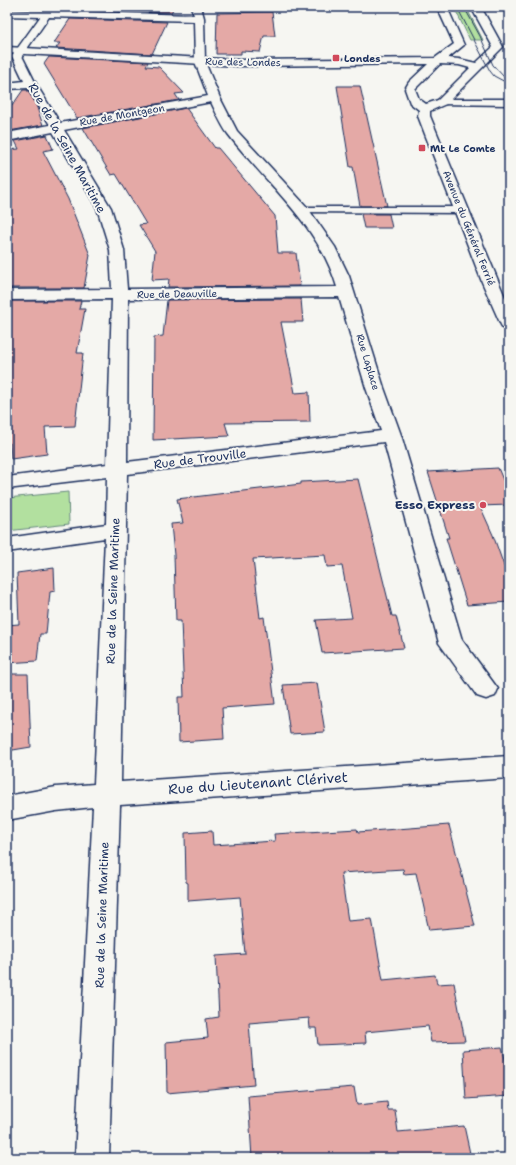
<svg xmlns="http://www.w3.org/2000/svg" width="516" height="1165" font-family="'Shantell Sans',sans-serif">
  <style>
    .green { fill: #b2e09f; stroke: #66887e }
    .building { fill: #e4a9a6; stroke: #1b2f5e }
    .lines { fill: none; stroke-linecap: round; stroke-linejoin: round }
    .service-casing { stroke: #1b2f5e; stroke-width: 3 }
    .minor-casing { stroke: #1b2f5e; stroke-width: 3 }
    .tertiary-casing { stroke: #1b2f5e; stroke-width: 3 }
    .service { fill: #f6f6f2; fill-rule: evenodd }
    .minor { fill: #f6f6f2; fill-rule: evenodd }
    .tertiary { fill: #f6f6f2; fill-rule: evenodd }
    .tram { stroke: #1b2f5e; stroke-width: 1 }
    .poi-dot { fill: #d1495b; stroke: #f6f6f2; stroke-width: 1.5 }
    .labels { text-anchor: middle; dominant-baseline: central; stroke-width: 4; stroke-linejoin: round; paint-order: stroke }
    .far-poi-label { font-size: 10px; font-weight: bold; fill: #1b2f5e; stroke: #f6f6f2; text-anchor: start }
    .far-street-label { font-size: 10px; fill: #1b2f5e; stroke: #f6f6f2 }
    .street-label { font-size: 12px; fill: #1b2f5e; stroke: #f6f6f2 }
    .poi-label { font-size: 12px; font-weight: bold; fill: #1b2f5e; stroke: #f6f6f2; text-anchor: end }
    .near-street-label { font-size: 14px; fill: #1b2f5e; stroke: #f6f6f2 }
  </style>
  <rect width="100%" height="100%" fill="#f6f6f2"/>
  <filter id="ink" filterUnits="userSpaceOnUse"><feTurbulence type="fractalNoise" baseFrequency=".025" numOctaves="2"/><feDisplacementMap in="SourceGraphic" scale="8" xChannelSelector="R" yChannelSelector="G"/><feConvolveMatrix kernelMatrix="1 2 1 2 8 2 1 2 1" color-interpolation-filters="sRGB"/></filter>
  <g filter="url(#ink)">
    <!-- green -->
    <g class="green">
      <path d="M 454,7 L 466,7 L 483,40 L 470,40 Z"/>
      <path d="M 68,492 L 69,524 L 7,531 L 7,498 Z"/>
    </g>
    <!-- building -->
    <g class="building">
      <path d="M 78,7 L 174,7 L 171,13 L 76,10 Z"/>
      <path d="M 272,12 L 275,36 L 264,36 L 260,52 L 241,51 L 241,54 L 216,54 L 217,13 Z"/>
      <path d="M 70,19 L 167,22 L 152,54 L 56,48 L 60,43 L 54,43 Z"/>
      <path d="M 49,57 L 148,62 L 146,66 L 159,67 L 184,93 L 175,94 L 179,100 L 77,118 L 44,64 Z"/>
      <path d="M 337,86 L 360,86 L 387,206 L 360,206 L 353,167 L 350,167 Z"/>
      <path d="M 23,90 L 27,90 L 35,102 L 43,125 L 9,131 L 7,127 L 7,113 Z"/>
      <path d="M 186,108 L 215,148 L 218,148 L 275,216 L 278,253 L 296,253 L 300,286 L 168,287 L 169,279 L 152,280 L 155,251 L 139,225 L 146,224 L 116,174 L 111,175 L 83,128 Z"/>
      <path d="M 47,135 L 53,149 L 43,151 L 68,199 L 90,255 L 84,288 L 7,288 L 7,150 L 19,149 L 15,141 Z"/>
      <path d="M 361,214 L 389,214 L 392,228 L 364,228 Z"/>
      <path d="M 301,299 L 303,322 L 281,322 L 295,393 L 309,392 L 310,422 L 225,423 L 229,436 L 153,440 L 154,337 L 163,336 L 167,300 Z"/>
      <path d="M 7,301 L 81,301 L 79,309 L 85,309 L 77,353 L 83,353 L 75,426 L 45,427 L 47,454 L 11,459 L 10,443 L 7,443 Z"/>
      <path d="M 498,468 L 509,494 L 509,505 L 480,506 L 493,535 L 509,580 L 509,602 L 467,605 L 446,538 L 449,538 L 428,472 Z"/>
      <path d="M 358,479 L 392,616 L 396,616 L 404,648 L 322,653 L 316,620 L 352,618 L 342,566 L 327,567 L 325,555 L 253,559 L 260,618 L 264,617 L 275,704 L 222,708 L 224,739 L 179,742 L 178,697 L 184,697 L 181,621 L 176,621 L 174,555 L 171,524 L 183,523 L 177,499 L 301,484 L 301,482 Z"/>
      <path d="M 54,568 L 55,591 L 50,592 L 46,634 L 40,634 L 37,661 L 7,663 L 7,625 L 19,624 L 17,573 Z"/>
      <path d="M 7,674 L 28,674 L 31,747 L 7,751 Z"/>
      <path d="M 317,683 L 325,732 L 290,734 L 283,685 Z"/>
      <path d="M 449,825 L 475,926 L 429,930 L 416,873 L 404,874 L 403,869 L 341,873 L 348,921 L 372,919 L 383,980 L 435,975 L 437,984 L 454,983 L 465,1041 L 431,1042 L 428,1026 L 365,1032 L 366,1043 L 318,1045 L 316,1028 L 310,1028 L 309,1018 L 249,1023 L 254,1085 L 167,1093 L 166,1042 L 208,1038 L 206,1019 L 219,1017 L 216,956 L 245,954 L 240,897 L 188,901 L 188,883 L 186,882 L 185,833 L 212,831 L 213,845 L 275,841 L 274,834 L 357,829 L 358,832 Z"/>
      <path d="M 502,1047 L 509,1075 L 509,1096 L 466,1099 L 463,1050 Z"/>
      <path d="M 354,1087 L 357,1105 L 387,1102 L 388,1110 L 395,1110 L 398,1132 L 464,1126 L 471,1158 L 252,1158 L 248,1096 Z"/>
    </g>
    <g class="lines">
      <!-- service casing -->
      <g class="service-casing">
        <path id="service" d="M 302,207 L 461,207 L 466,210 L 461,213 L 298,212 L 297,210 Z"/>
      </g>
      <!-- minor casing -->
      <g class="minor-casing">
        <g id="minor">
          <path d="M 46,7 L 56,7 L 53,11 L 194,15 L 191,7 L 201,7 L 204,18 L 205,62 L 220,98 L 237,131 L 307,207 L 335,247 L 349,276 L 384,388 L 401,435 L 462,640 L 498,689 L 495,696 L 486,699 L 477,696 L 439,643 L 384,442 L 127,474 L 121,782 L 509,756 L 509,778 L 120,805 L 109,1158 L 75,1158 L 93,807 L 56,811 L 7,820 L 7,796 L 56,787 L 94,784 L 105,538 L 7,552 L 7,538 L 106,524 L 107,477 L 7,489 L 7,477 L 107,464 L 112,299 L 7,300 L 7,290 L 112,289 L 110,250 L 97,208 L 53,132 L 7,141 L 7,133 L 50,125 L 28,88 L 7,89 L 7,83 L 24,81 L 12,56 L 40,17 L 7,16 L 7,10 L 43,11 ZM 49,17 L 194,21 L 195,62 L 208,96 L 60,123 L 36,84 L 22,56 ZM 211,102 C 216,112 221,125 228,134 C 267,185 318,223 337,287 L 127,289 L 124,250 L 111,208 L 64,130 ZM 339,297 L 366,388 L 381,431 L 127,462 L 128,299 Z"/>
          <path d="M 442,99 L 509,99 L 509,105 L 438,104 L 436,102 L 438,100 Z"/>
        </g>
      </g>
      <!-- tertiary casing -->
      <g class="tertiary-casing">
        <path id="tertiary" d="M 437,7 L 447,7 L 464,45 L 448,58 L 459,59 L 476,63 L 493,47 L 471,7 L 481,7 L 503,47 L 446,104 L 430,111 L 430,116 L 509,307 L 509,330 L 503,328 L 501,325 L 482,282 L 418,116 L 419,110 L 410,103 L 405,89 L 409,82 L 428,64 L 239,66 L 7,53 L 7,47 L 239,60 L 435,58 L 454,44 ZM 440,64 L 459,65 L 470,68 L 438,100 L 426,104 L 419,99 L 415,89 Z"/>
      </g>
      <!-- service -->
      <use href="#service" class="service"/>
      <!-- minor -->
      <use href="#minor" class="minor"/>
      <!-- tertiary -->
      <use href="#tertiary" class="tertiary"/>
      <!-- tram -->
      <g class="tram">
        <path d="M 457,7 L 490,71 L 494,76 L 509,84"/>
        <path d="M 464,7 L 480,36 L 493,65 L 504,77"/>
      </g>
    </g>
  </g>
  <!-- markers -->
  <g class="poi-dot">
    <rect x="332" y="54" width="8" height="8" rx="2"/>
    <rect x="418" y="144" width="8" height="8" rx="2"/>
    <circle cx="483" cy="505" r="4"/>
  </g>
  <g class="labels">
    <!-- far-poi labels -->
    <g class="far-poi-label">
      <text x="344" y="58">Londes</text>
      <text x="430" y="148">Mt Le Comte</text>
    </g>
    <!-- far-street labels -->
    <g class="far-street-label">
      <text transform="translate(243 62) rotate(1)">Rue des Londes</text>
      <text transform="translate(122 115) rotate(-10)">Rue de Montgeon</text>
      <text transform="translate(469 228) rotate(68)">Avenue du Général Ferrié</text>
      <text transform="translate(177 294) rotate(-1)">Rue de Deauville</text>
      <text transform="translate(368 362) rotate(73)">Rue Laplace</text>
    </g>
    <!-- street labels -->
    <g class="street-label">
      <text transform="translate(67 148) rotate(61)">Rue de la Seine Maritime</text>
      <text transform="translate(200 459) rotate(-7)">Rue de Trouville</text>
      <text transform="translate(113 591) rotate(-88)">Rue de la Seine Maritime</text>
      <text transform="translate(102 915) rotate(-88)">Rue de la Seine Maritime</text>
    </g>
    <!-- poi labels -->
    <g class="poi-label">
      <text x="475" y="505">Esso Express</text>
    </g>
    <!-- near-street labels -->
    <g class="near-street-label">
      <text transform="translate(258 783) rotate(-4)">Rue du Lieutenant Clérivet</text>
    </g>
  </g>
  <!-- margin -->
  <rect width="516" height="1165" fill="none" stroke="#f6f6f2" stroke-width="24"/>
  <rect x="12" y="12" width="492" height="1141" fill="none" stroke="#1b2f5e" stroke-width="1.5" filter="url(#ink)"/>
</svg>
